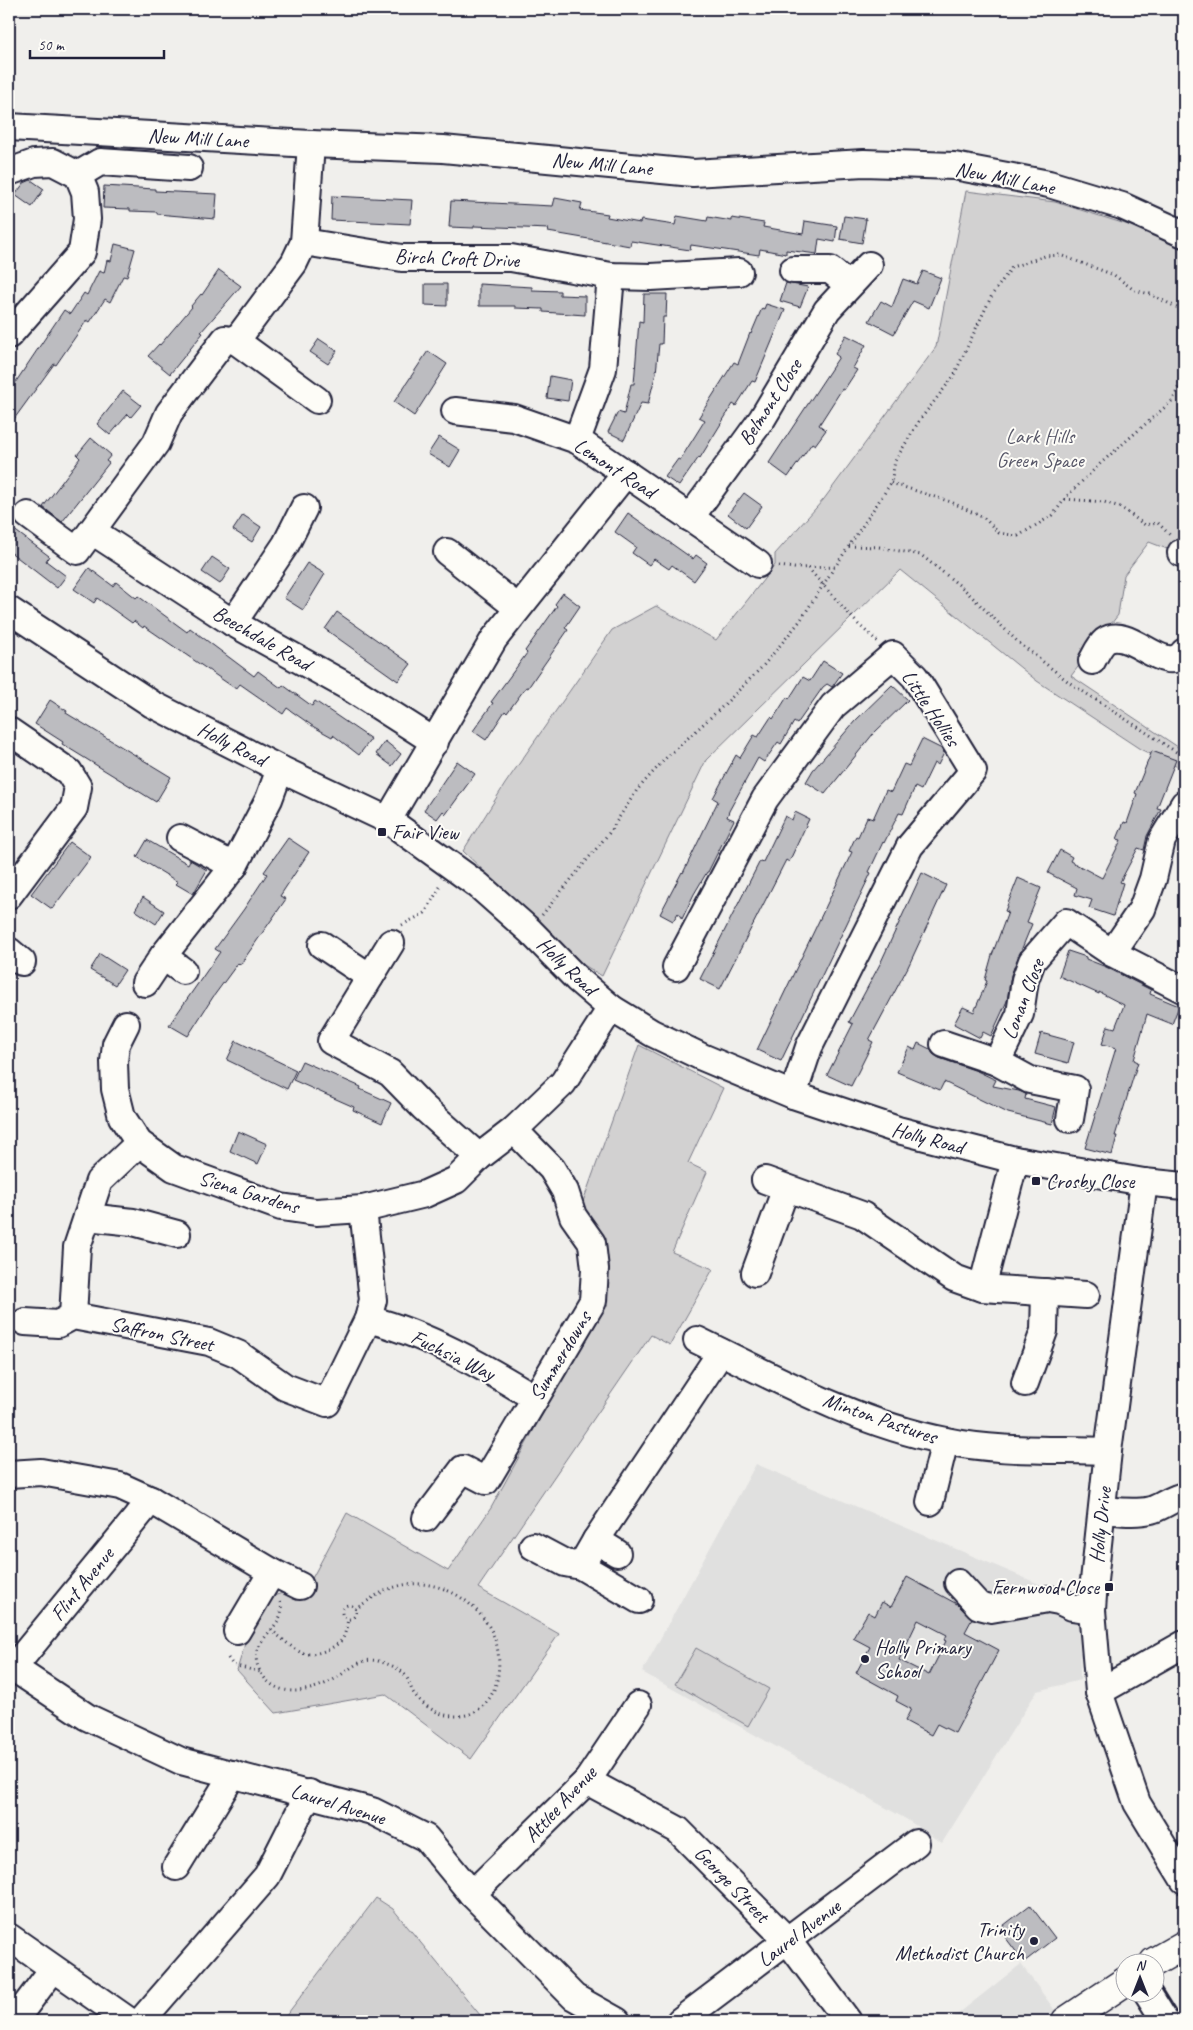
<svg xmlns="http://www.w3.org/2000/svg" width="1193" height="2030" font-family="Caveat,sans-serif">
  <style>
    .built { fill: #e0e0df }
    .green { fill: #d2d1d1; stroke: #7a7a86 }
    .building { fill: #bcbcc0; stroke: #22223b; fill-rule: evenodd }
    .lines { fill: none; stroke-linecap: round; stroke-linejoin: round }
    .minor-casing { stroke: #22223b; stroke-width: 30 }
    .major-casing { stroke: #22223b; stroke-width: 31 }
    .path { stroke: #22223b; stroke-width: 3; stroke-dasharray: 1 4; stroke-linecap: butt }
    .minor { stroke: #fdfcf7; stroke-width: 26 }
    .major { stroke: #fdfcf7; stroke-width: 28 }
    .poi-dot { fill: #22223b; stroke: #fdfcf7; stroke-width: 2 }
    .labels { text-anchor: middle; dominant-baseline: central; stroke-width: 4; stroke-linejoin: round; paint-order: stroke }
    .street-label { font-size: 21px; fill: #22223b; stroke: #fdfcf7 }
    .park-label { font-size: 21px; fill: #575768; stroke: #fdfcf7 }
    .poi-label { font-size: 21px; fill: #22223b; stroke: #fdfcf7; text-anchor: start }
  </style>
  <rect width="100%" height="100%" fill="#f0efec"/>
  <filter id="ink" filterUnits="userSpaceOnUse"><feTurbulence type="fractalNoise" baseFrequency=".02" numOctaves="2"/><feDisplacementMap in="SourceGraphic" scale="10" xChannelSelector="R" yChannelSelector="G"/><feConvolveMatrix kernelMatrix="1 2 1 2 8 2 1 2 1" color-interpolation-filters="sRGB"/></filter>
  <g filter="url(#ink)">
    <!-- built -->
    <g class="built">
      <path d="M 756,1464 L 1079,1601 L 1080,1680 L 1037,1691 L 942,1843 L 906,1819 L 642,1672 Z"/>
      <path d="M 1021,1964 L 1059,2016 L 1053,2021 L 949,2021 Z"/>
    </g>
    <!-- green -->
    <g class="green">
      <path d="M 966,191 L 1055,202 L 1135,227 L 1184,249 L 1184,523 L 1175,552 L 1149,542 L 1124,575 L 1118,615 L 1071,676 L 1184,751 L 1184,770 L 1140,749 L 1037,681 L 900,570 L 706,760 L 602,976 L 579,962 L 463,851 L 505,784 L 612,630 L 656,606 L 716,640 L 775,565 L 775,554 L 824,499 L 936,347 Z"/>
      <path d="M 639,1045 L 723,1088 L 688,1163 L 707,1172 L 672,1252 L 713,1269 L 670,1345 L 651,1335 L 478,1588 L 559,1634 L 471,1759 L 385,1694 L 276,1713 L 237,1670 L 246,1640 L 267,1598 L 289,1591 L 301,1599 L 347,1513 L 448,1571 L 491,1508 L 601,1307 L 580,1210 Z"/>
      <path d="M 696,1648 L 769,1689 L 748,1726 L 675,1684 Z"/>
      <path d="M 376,1898 L 393,1909 L 485,2021 L 282,2021 Z"/>
    </g>
    <!-- building -->
    <g class="building">
      <path d="M 31,180 L 44,189 L 32,207 L 15,195 L 24,183 Z"/>
      <path d="M 104,186 L 155,189 L 155,191 L 217,194 L 215,219 L 157,214 L 157,212 L 130,211 L 130,209 L 103,208 Z"/>
      <path d="M 332,196 L 412,200 L 410,224 L 331,220 Z"/>
      <path d="M 555,198 L 582,203 L 580,210 L 608,214 L 607,217 L 640,223 L 641,220 L 675,225 L 677,216 L 707,221 L 708,217 L 732,221 L 732,218 L 764,223 L 763,227 L 803,234 L 805,221 L 837,226 L 835,242 L 819,239 L 817,254 L 786,250 L 786,254 L 760,249 L 759,255 L 691,245 L 690,250 L 631,241 L 630,246 L 548,232 L 549,229 L 474,226 L 474,228 L 449,227 L 451,201 L 553,206 Z"/>
      <path d="M 844,216 L 866,219 L 862,243 L 840,239 Z"/>
      <path d="M 115,244 L 135,249 L 127,277 L 123,276 L 110,302 L 105,299 L 90,322 L 87,320 L 56,365 L 54,364 L 9,426 L 9,392 L 64,310 L 70,314 L 84,293 L 87,295 L 99,271 L 104,273 L 107,260 L 111,261 Z"/>
      <path d="M 219,270 L 241,286 L 201,332 L 203,333 L 170,374 L 148,356 L 159,344 L 160,345 L 192,307 L 191,306 L 201,294 L 202,295 Z"/>
      <path d="M 923,271 L 941,278 L 929,308 L 913,301 L 894,334 L 869,321 L 881,301 L 892,307 L 903,279 L 917,284 Z"/>
      <path d="M 786,283 L 808,287 L 800,307 L 780,301 Z"/>
      <path d="M 425,284 L 447,284 L 447,306 L 425,305 Z"/>
      <path d="M 479,284 L 532,287 L 532,290 L 560,291 L 560,295 L 585,296 L 585,315 L 543,312 L 543,309 L 515,308 L 515,306 L 479,306 Z"/>
      <path d="M 644,294 L 667,294 L 666,317 L 663,317 L 662,344 L 659,344 L 656,373 L 648,404 L 641,403 L 624,440 L 608,432 L 618,412 L 624,414 L 631,384 L 634,384 L 639,321 L 643,322 Z"/>
      <path d="M 766,304 L 785,310 L 755,382 L 752,381 L 736,406 L 733,404 L 700,458 L 699,457 L 679,486 L 665,477 L 678,459 L 680,460 L 705,420 L 699,417 L 734,362 L 738,364 L 750,333 L 751,334 L 762,308 L 764,309 Z"/>
      <path d="M 846,335 L 866,345 L 853,368 L 857,370 L 844,390 L 842,389 L 819,425 L 826,430 L 815,445 L 812,443 L 788,477 L 769,463 L 839,357 L 835,354 Z"/>
      <path d="M 319,339 L 337,351 L 328,364 L 310,352 Z"/>
      <path d="M 428,351 L 447,364 L 414,416 L 394,402 Z"/>
      <path d="M 550,376 L 571,380 L 568,401 L 547,398 Z"/>
      <path d="M 123,391 L 141,405 L 131,417 L 128,414 L 110,435 L 97,424 Z"/>
      <path d="M 439,437 L 460,450 L 450,467 L 428,454 Z"/>
      <path d="M 91,438 L 111,455 L 106,461 L 109,463 L 62,522 L 43,507 L 80,458 L 77,455 Z"/>
      <path d="M 744,493 L 762,506 L 746,528 L 728,514 Z"/>
      <path d="M 628,513 L 693,559 L 696,555 L 707,563 L 694,581 L 672,565 L 669,569 L 654,559 L 649,565 L 632,553 L 636,547 L 615,532 Z"/>
      <path d="M 243,515 L 261,527 L 252,542 L 233,530 Z"/>
      <path d="M 9,526 L 49,556 L 46,561 L 66,576 L 57,588 L 9,551 Z"/>
      <path d="M 212,557 L 230,569 L 220,584 L 202,572 Z"/>
      <path d="M 307,563 L 325,574 L 303,610 L 284,598 Z"/>
      <path d="M 89,568 L 113,586 L 116,582 L 136,598 L 138,596 L 187,632 L 190,628 L 254,676 L 258,671 L 281,688 L 283,685 L 312,706 L 315,701 L 371,739 L 359,755 L 333,735 L 332,737 L 314,727 L 287,708 L 283,714 L 240,684 L 236,689 L 144,626 L 143,628 L 134,621 L 132,623 L 97,598 L 94,603 L 74,589 Z"/>
      <path d="M 563,593 L 580,606 L 565,628 L 568,630 L 536,676 L 528,688 L 526,687 L 507,713 L 505,711 L 486,740 L 473,731 L 493,703 L 491,702 L 527,653 L 525,651 L 557,606 L 555,604 Z"/>
      <path d="M 337,612 L 411,664 L 398,681 L 325,629 Z"/>
      <path d="M 823,661 L 842,673 L 832,687 L 827,684 L 823,687 L 797,724 L 794,722 L 781,744 L 778,742 L 764,762 L 758,758 L 729,811 L 727,817 L 734,820 L 708,872 L 707,872 L 694,894 L 682,919 L 678,913 L 673,921 L 660,914 L 682,872 L 683,873 L 718,801 L 713,798 L 736,755 L 740,758 L 754,735 L 758,737 L 771,717 L 773,719 L 787,697 L 789,699 L 803,677 L 810,681 Z"/>
      <path d="M 892,685 L 908,700 L 873,734 L 825,794 L 806,782 L 813,770 L 855,721 Z"/>
      <path d="M 50,700 L 67,711 L 66,713 L 171,777 L 156,802 L 62,744 L 63,742 L 35,724 Z"/>
      <path d="M 922,739 L 942,749 L 944,753 L 938,765 L 934,763 L 921,790 L 915,787 L 903,814 L 899,813 L 884,843 L 883,842 L 869,872 L 871,873 L 781,1061 L 757,1050 L 852,852 L 849,851 L 856,836 L 858,837 L 867,817 L 873,819 L 886,790 L 891,792 L 904,764 L 909,766 Z"/>
      <path d="M 385,741 L 401,754 L 392,766 L 376,754 Z"/>
      <path d="M 1152,751 L 1176,760 L 1157,808 L 1161,809 L 1147,836 L 1144,850 L 1138,848 L 1120,882 L 1123,883 L 1113,916 L 1089,908 L 1092,900 L 1075,895 L 1077,888 L 1048,873 L 1060,850 L 1072,857 L 1070,861 L 1102,878 L 1121,840 L 1117,839 L 1124,822 L 1127,823 L 1137,794 L 1135,793 Z"/>
      <path d="M 457,761 L 475,774 L 446,814 L 443,811 L 437,819 L 424,810 Z"/>
      <path d="M 795,812 L 809,819 L 789,862 L 786,860 L 720,989 L 700,979 L 760,861 L 763,862 L 785,816 L 792,820 Z"/>
      <path d="M 288,838 L 309,852 L 280,896 L 286,899 L 240,965 L 238,963 L 213,997 L 188,1036 L 169,1025 L 220,952 L 215,949 L 244,909 L 267,874 L 264,872 Z"/>
      <path d="M 147,840 L 188,864 L 190,860 L 207,870 L 193,894 L 176,884 L 178,882 L 137,857 Z"/>
      <path d="M 70,842 L 91,857 L 52,909 L 31,894 Z"/>
      <path d="M 922,873 L 946,885 L 908,967 L 869,1040 L 873,1042 L 851,1086 L 827,1075 L 853,1024 L 849,1022 L 880,964 Z"/>
      <path d="M 1018,878 L 1041,888 L 1027,922 L 1032,924 L 1011,975 L 1007,1001 L 991,1036 L 983,1032 L 980,1038 L 954,1024 L 963,1007 L 974,1012 L 987,981 L 985,980 L 992,955 L 1008,912 L 1005,911 Z"/>
      <path d="M 143,897 L 164,911 L 156,924 L 135,910 Z"/>
      <path d="M 1068,951 L 1086,957 L 1086,959 L 1106,967 L 1151,990 L 1150,994 L 1179,1006 L 1172,1024 L 1147,1014 L 1134,1060 L 1138,1062 L 1115,1136 L 1117,1136 L 1112,1155 L 1085,1148 L 1116,1048 L 1102,1044 L 1108,1026 L 1115,1028 L 1124,1005 L 1099,992 L 1099,994 L 1059,976 Z"/>
      <path d="M 100,954 L 125,970 L 115,985 L 90,970 Z"/>
      <path d="M 1041,1033 L 1074,1042 L 1068,1063 L 1035,1054 Z"/>
      <path d="M 236,1041 L 296,1070 L 287,1089 L 227,1060 Z"/>
      <path d="M 918,1043 L 930,1049 L 933,1054 L 939,1058 L 977,1071 L 996,1080 L 993,1086 L 1019,1091 L 1026,1094 L 1025,1099 L 1056,1107 L 1052,1124 L 1008,1113 L 944,1082 L 940,1090 L 897,1072 L 909,1047 L 915,1050 Z"/>
      <path d="M 302,1061 L 361,1087 L 360,1089 L 391,1103 L 382,1123 L 353,1110 L 354,1107 L 293,1080 Z"/>
      <path d="M 238,1131 L 267,1144 L 258,1164 L 230,1151 Z"/>
      <path d="M 907,1577 L 957,1604 L 972,1619 L 965,1632 L 999,1650 L 955,1733 L 937,1724 L 931,1735 L 905,1721 L 911,1709 L 896,1701 L 898,1696 L 856,1673 L 870,1647 L 853,1638 L 868,1612 L 875,1616 L 882,1602 L 891,1607 ZM 918,1620 L 947,1635 L 944,1640 L 946,1641 L 929,1675 L 899,1660 Z"/>
      <path d="M 1030,1905 L 1055,1938 L 1024,1962 L 999,1929 Z"/>
    </g>
    <g class="lines">
      <!-- minor casing -->
      <g class="minor-casing">
        <g id="minor">
          <path d="M 9,127 L 311,144 L 443,149 L 693,173 L 864,163 L 954,166 L 1049,184 L 1122,206 L 1184,234"/>
          <path d="M 311,144 L 304,242 L 294,263 L 236,341 L 317,400"/>
          <path d="M 9,172 L 34,163 L 53,162 L 78,175 L 85,192 L 87,219 L 82,252 L 9,335"/>
          <path d="M 78,175 L 100,162 L 189,168"/>
          <path d="M 304,242 L 402,258 L 511,258 L 611,276 L 651,277 L 739,272"/>
          <path d="M 793,270 L 830,270 L 849,285"/>
          <path d="M 455,411 L 514,418 L 577,440 L 758,564"/>
          <path d="M 577,440 L 603,369 L 611,276"/>
          <path d="M 28,515 L 77,551 L 156,443 L 169,413 L 225,339 L 236,341"/>
          <path d="M 690,518 L 762,419 L 827,310 L 869,265"/>
          <path d="M 92,531 L 233,623 L 352,689 L 435,742"/>
          <path d="M 447,552 L 518,608"/>
          <path d="M 1181,553 L 1184,554"/>
          <path d="M 9,610 L 152,704 L 280,769 L 388,820 L 478,885 L 530,931 L 577,979 L 611,1008 L 652,1033 L 702,1057 L 793,1095 L 898,1130 L 1015,1160 L 1144,1182 L 1184,1186"/>
          <path d="M 233,623 L 286,544 L 304,508"/>
          <path d="M 1092,661 C 1096,654 1099,646 1105,641 C 1129,624 1165,678 1184,652"/>
          <path d="M 9,731 L 69,772 L 78,787 L 74,808 L 9,895"/>
          <path d="M 388,820 L 494,639 L 626,473"/>
          <path d="M 180,838 L 234,866"/>
          <path d="M 391,943 L 331,1041 L 390,1073 L 423,1107 L 479,1157"/>
          <path d="M 322,945 L 370,977"/>
          <path d="M 9,951 L 22,962"/>
          <path d="M 1112,953 L 1142,909 L 1153,879 L 1162,840 L 1184,804"/>
          <path d="M 163,956 L 183,971"/>
          <path d="M 676,967 L 765,799 L 833,706 L 893,655 L 915,677 L 973,771 L 910,846 L 809,1047 L 793,1095"/>
          <path d="M 145,983 L 163,956 L 234,866 L 269,799 L 280,769"/>
          <path d="M 126,1024 L 116,1044 L 114,1062 L 115,1089 L 122,1117 L 139,1143 L 174,1168 L 281,1207 L 316,1212 L 363,1209 L 425,1194 L 456,1180 L 479,1157 L 514,1130 L 563,1083 L 611,1008"/>
          <path d="M 944,1044 L 997,1062"/>
          <path d="M 1070,1119 L 1075,1089 L 1030,1080 L 997,1062 L 1020,1014 L 1025,980 L 1032,961 L 1066,922 L 1112,953 L 1184,990"/>
          <path d="M 765,1180 L 862,1215 L 954,1278 L 982,1288 L 1015,1160"/>
          <path d="M 1144,1182 L 1108,1451 L 1094,1581 L 1092,1610 L 1099,1692 L 1137,1803 L 1184,1880"/>
          <path d="M 87,1217 L 133,1222 L 177,1234"/>
          <path d="M 755,1273 L 786,1188"/>
          <path d="M 982,1288 L 1086,1295"/>
          <path d="M 73,1316 L 77,1247 L 99,1181 L 139,1143"/>
          <path d="M 368,1319 C 427,1334 483,1366 535,1398"/>
          <path d="M 25,1322 L 58,1324 L 73,1316 L 209,1342 L 238,1354 L 285,1387 L 327,1403 L 368,1319 L 373,1300 L 363,1209"/>
          <path d="M 697,1340 C 777,1379 858,1424 946,1441 C 997,1452 1055,1449 1108,1451"/>
          <path d="M 1025,1383 L 1044,1331 L 1045,1292"/>
          <path d="M 9,1474 L 41,1472 L 120,1486 L 151,1500 L 272,1572 L 300,1586"/>
          <path d="M 930,1502 L 945,1441"/>
          <path d="M 1102,1510 C 1117,1511 1135,1514 1151,1510 C 1162,1507 1172,1498 1184,1496"/>
          <path d="M 426,1518 L 463,1469 L 486,1481 L 593,1301 L 595,1269 L 592,1243 L 573,1216 L 565,1191 L 552,1169 L 514,1130"/>
          <path d="M 596,1540 L 617,1553"/>
          <path d="M 533,1546 L 565,1563 L 581,1566 L 639,1600"/>
          <path d="M 581,1566 L 596,1540 L 721,1352"/>
          <path d="M 958,1583 L 979,1606 L 991,1609 L 1048,1599 L 1059,1601 L 1072,1607 L 1092,1610"/>
          <path d="M 237,1631 L 272,1572"/>
          <path d="M 9,1665 L 87,1717 L 181,1761 L 372,1811 L 426,1838 L 472,1894 L 574,1997 L 617,2021"/>
          <path d="M 13,1668 L 151,1500"/>
          <path d="M 1099,1692 L 1184,1644"/>
          <path d="M 587,1781 L 678,1830 L 788,1941 L 848,2021"/>
          <path d="M 176,1867 L 233,1774"/>
          <path d="M 472,1894 L 587,1781 L 638,1705"/>
          <path d="M 9,1937 L 129,2021"/>
          <path d="M 1147,1992 L 1165,2021"/>
          <path d="M 14,2021 L 53,1969"/>
          <path d="M 141,2021 L 267,1876 L 309,1793"/>
          <path d="M 680,2021 L 916,1843"/>
        </g>
      </g>
      <!-- major casing -->
      <g class="major-casing">
        <g id="major">
          <path d="M 1154,1962 L 1184,1945"/>
          <path d="M 1066,2021 L 1126,1981"/>
        </g>
      </g>
      <!-- path -->
      <g class="path">
        <path d="M 891,483 L 951,502 L 984,518 L 999,533 L 1018,536 L 1053,515 L 1067,496 L 1101,463 L 1173,400 L 1184,374"/>
        <path d="M 1065,499 L 1104,502 L 1120,507 L 1145,525 L 1158,523 L 1171,536"/>
        <path d="M 849,546 L 879,547 L 921,555 L 964,589 L 1018,642 L 1070,683 L 1184,757"/>
        <path d="M 779,566 L 794,568 L 835,567 L 891,483 L 895,461 L 919,421 L 953,377 L 992,295 L 1012,267 L 1045,256 L 1060,255 L 1114,275 L 1134,290 L 1150,294 L 1178,308 L 1184,317"/>
        <path d="M 808,568 L 858,624 L 878,642"/>
        <path d="M 542,915 L 609,833 L 637,790 L 666,758 L 722,707 L 763,666 L 800,621 L 834,568"/>
        <path d="M 402,925 L 425,913 L 441,885"/>
        <path d="M 280,1602 C 290,1627 245,1639 259,1669 C 274,1701 312,1693 338,1677 C 350,1669 361,1657 378,1661 C 388,1664 398,1667 405,1675 C 409,1680 410,1687 413,1692 C 421,1705 439,1716 454,1716 C 498,1718 508,1662 491,1630 C 480,1611 465,1597 444,1589 C 428,1583 411,1582 395,1587 C 381,1591 368,1601 355,1609"/>
        <circle cx="349" cy="1612" r="7"/>
        <path d="M 271,1630 C 281,1637 290,1647 300,1652 C 312,1658 336,1649 343,1638 C 346,1632 347,1624 348,1619"/>
        <path d="M 228,1658 L 233,1665 L 260,1672"/>
      </g>
      <!-- minor -->
      <use href="#minor" class="minor"/>
      <!-- major -->
      <use href="#major" class="major"/>
    </g>
  </g>
  <!-- markers -->
  <g class="poi-dot">
    <rect x="377" y="827" width="10" height="10" rx="2.5"/>
    <rect x="1031" y="1176" width="10" height="10" rx="2.5"/>
    <rect x="1104" y="1582" width="10" height="10" rx="2.5"/>
    <circle cx="865" cy="1659" r="5"/>
    <circle cx="1034" cy="1941" r="5"/>
  </g>
  <g class="labels">
    <!-- street labels -->
    <g class="street-label">
      <text transform="translate(198 138) rotate(3)">New Mill Lane</text>
      <text transform="translate(602 164) rotate(5)">New Mill Lane</text>
      <text transform="translate(1005 178) rotate(11)">New Mill Lane</text>
      <text transform="translate(457 258) rotate(2)">Birch Croft Drive</text>
      <text transform="translate(770 402) rotate(-57)">Belmont Close</text>
      <text transform="translate(615 468) rotate(33)">Lemont Road</text>
      <text transform="translate(262 638) rotate(30)">Beechdale Road</text>
      <text transform="translate(931 708) rotate(56)">Little Hollies</text>
      <text transform="translate(232 744) rotate(27)">Holly Road</text>
      <text transform="translate(567 966) rotate(44)">Holly Road</text>
      <text transform="translate(1023 999) rotate(-69)">Lonan Close</text>
      <text transform="translate(928 1138) rotate(15)">Holly Road</text>
      <text transform="translate(249 1192) rotate(17)">Siena Gardens</text>
      <text transform="translate(162 1334) rotate(12)">Saffron Street</text>
      <text transform="translate(453 1355) rotate(26)">Fuchsia Way</text>
      <text transform="translate(560 1356) rotate(-59)">Summerdowns</text>
      <text transform="translate(880 1418) rotate(19)">Minton Pastures</text>
      <text transform="translate(1100 1525) rotate(-84)">Holly Drive</text>
      <text transform="translate(82 1584) rotate(-51)">Flint Avenue</text>
      <text transform="translate(338 1804) rotate(17)">Laurel Avenue</text>
      <text transform="translate(560 1804) rotate(-47)">Attlee Avenue</text>
      <text transform="translate(732 1884) rotate(46)">George Street</text>
      <text transform="translate(799 1933) rotate(-37)">Laurel Avenue</text>
    </g>
    <!-- park labels -->
    <g class="park-label">
      <text x="1040" y="436">Lark Hills<tspan x="1040" dy="24">Green Space</tspan></text>
    </g>
    <!-- poi labels -->
    <g class="poi-label">
      <text x="392" y="832">Fair View</text>
      <text x="1046" y="1181">Crosby Close</text>
      <text x="1099" y="1587" text-anchor="end">Fernwood Close</text>
      <text x="875" y="1647">Holly Primary<tspan x="875" dy="24">School</tspan></text>
      <text x="1024" y="1929" text-anchor="end">Trinity<tspan x="1024" dy="24">Methodist Church</tspan></text>
    </g>
  </g>
  <!-- margin -->
  <rect width="1193" height="2030" fill="none" stroke="#fdfcf7" stroke-width="30"/>
  <rect x="15" y="15" width="1163" height="2000" fill="none" stroke="#22223b" stroke-width="2" filter="url(#ink)"/>
  <!-- north arrow -->
  <g transform="translate(1140 1978)"><circle r="24" fill="#fdfcf7" stroke="#a5a5ac"/>
  <path d="M0-4L9 19L0 12L-9 19Z" fill="#22223b"/>
  <text y="-8" font-size="14" font-weight="bold" text-anchor="middle" fill="#22223b">N</text>
  </g>
  <!-- scale -->
  <path d="M30 50v8h134v-8" fill="none" stroke="#22223b" stroke-width="2.5"/>
  <text x="38" y="50" font-size="15" fill="#22223b" stroke="#fdfcf7" stroke-width="4" paint-order="stroke">50 m</text>
</svg>
